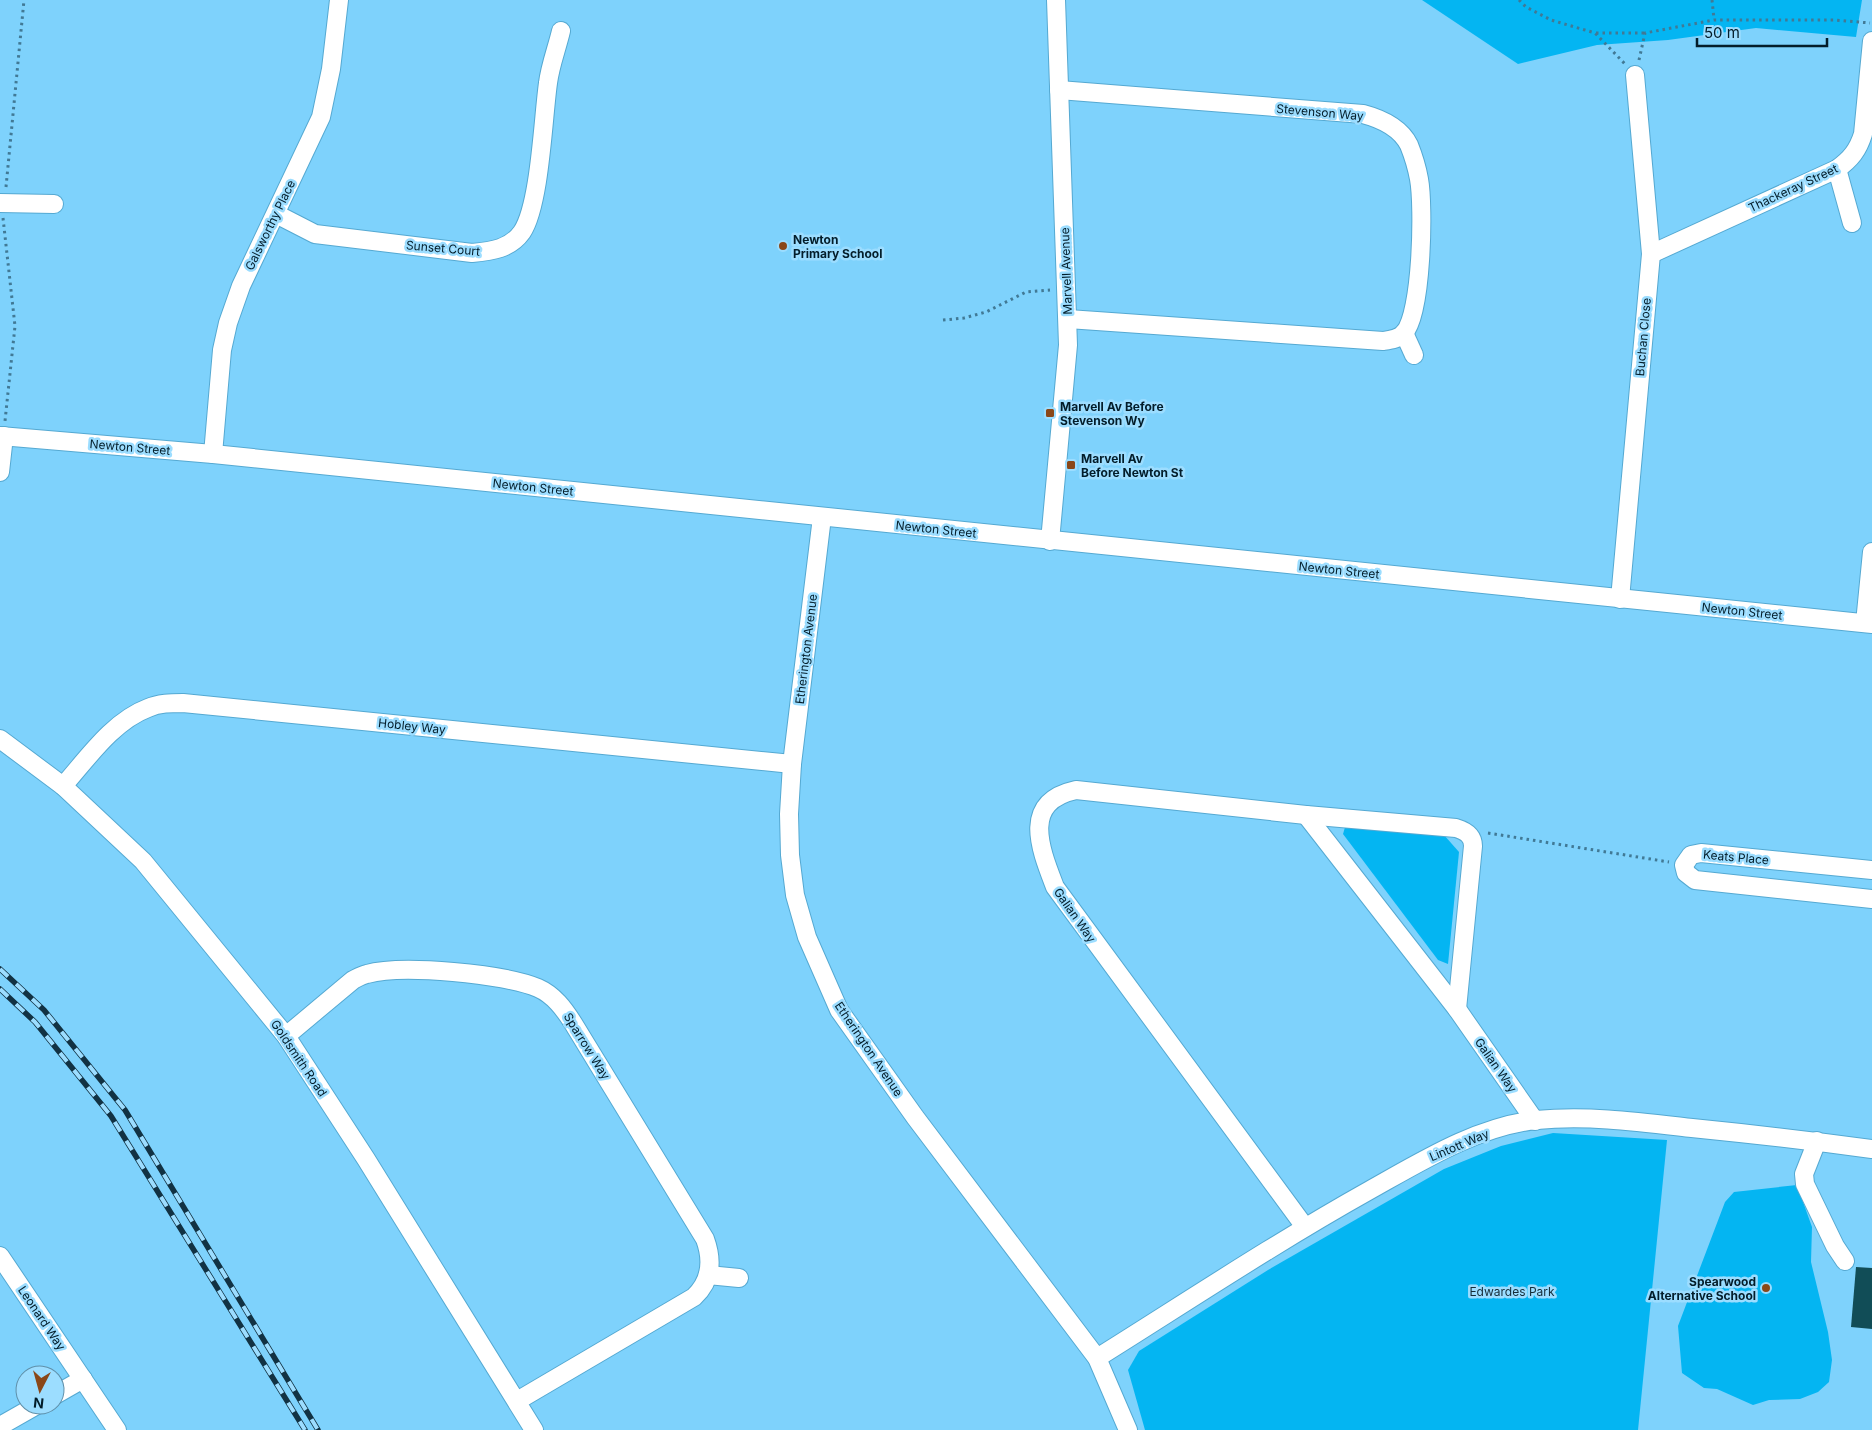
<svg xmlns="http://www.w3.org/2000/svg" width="1872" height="1430" font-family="Inter,sans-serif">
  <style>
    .green { fill: #04b5f2 }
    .building { fill: #114d57 }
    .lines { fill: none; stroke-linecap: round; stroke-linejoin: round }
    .minor-casing { stroke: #55a9d2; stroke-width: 20 }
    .path { stroke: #417995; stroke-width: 3; stroke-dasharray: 2.5 4; stroke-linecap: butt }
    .minor { stroke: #fff; stroke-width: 18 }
    .rail-casing { stroke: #123243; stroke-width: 5.5 }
    .rail { stroke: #9cddff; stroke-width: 4; stroke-dasharray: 11; stroke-linecap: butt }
    .poi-dot { fill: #8a4718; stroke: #9cddff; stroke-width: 2 }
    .labels { text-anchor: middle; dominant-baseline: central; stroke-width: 5; stroke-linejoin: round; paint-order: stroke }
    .street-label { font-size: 12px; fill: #031d2a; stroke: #9cddff }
    .poi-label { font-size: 12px; font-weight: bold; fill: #031d2a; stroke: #9cddff; text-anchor: start }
    .park-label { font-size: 12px; fill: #152c38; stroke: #9cddff }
  </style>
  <rect width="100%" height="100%" fill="#7ed2fc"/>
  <!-- green -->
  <g class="green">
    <path d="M 1422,0 L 1862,0 L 1856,37 L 1756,28 L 1668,40 L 1597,45 L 1518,64 Z"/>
    <path d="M 1346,824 L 1444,835 L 1459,852 L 1448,964 L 1438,960 L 1343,834 Z"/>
    <path d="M 1553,1133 L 1667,1140 L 1638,1430 L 1145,1430 L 1128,1370 L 1139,1351 L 1268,1270 L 1444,1169 L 1501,1146 Z"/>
    <path d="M 1797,1185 L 1812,1227 L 1811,1262 L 1828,1332 L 1832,1360 L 1829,1382 L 1818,1392 L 1800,1399 L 1769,1400 L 1753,1405 L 1717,1389 L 1704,1388 L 1682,1373 L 1678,1326 L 1725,1202 L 1734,1192 Z"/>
  </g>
  <!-- building -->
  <path class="building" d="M 1856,1267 L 1872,1268 L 1872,1329 L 1851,1327 Z"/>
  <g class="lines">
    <!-- minor casing -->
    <g class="minor-casing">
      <g id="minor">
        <path d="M 1059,90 L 1363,114 C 1382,119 1400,127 1409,145 C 1413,155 1417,168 1419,179 C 1424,206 1422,314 1404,333 C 1399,339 1390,340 1383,341 L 1068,319"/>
        <path d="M 1837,169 L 1852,223"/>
        <path d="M 0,203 L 54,204"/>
        <path d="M 276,214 L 315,234 L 472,253 C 492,251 510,249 522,232 C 540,205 543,118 548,83 C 550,66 557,48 561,31"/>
        <path d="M 1651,254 L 1837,169 C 1851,159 1858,150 1863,134 L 1872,41"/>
        <path d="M 1404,333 L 1414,355"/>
        <path d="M 0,436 L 213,454 L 1872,624"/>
        <path d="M 213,454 L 222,350 L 228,323 L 241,286 L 321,117 L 331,69 L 339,0"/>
        <path d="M 0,472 L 4,436"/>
        <path d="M 822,517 L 792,764 L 789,814 L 790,855 L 795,895 L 807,937 L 839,1010 L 915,1117 L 1097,1358 L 1128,1430"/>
        <path d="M 1050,541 L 1068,345 L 1056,0"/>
        <path d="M 1620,599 L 1651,254 L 1635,75"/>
        <path d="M 1865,623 L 1872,552"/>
        <path d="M 0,739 L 63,786 L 143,861 L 286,1036 L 366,1159 L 534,1430"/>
        <path d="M 63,786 C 87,759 113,721 148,708 C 159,703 171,703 183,703 L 792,764"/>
        <path d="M 1306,815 L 1457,1009 L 1535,1121"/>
        <path d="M 1872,870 L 1701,853 L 1691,855 L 1684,865 L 1686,873 L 1695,880 L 1872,899"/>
        <path d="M 286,1036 L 353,980 C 357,978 362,975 367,974 C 402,964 505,974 538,988 C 554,995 564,1009 573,1023 L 705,1239 C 713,1261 711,1281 694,1297 L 517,1401"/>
        <path d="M 1817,1141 L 1804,1174 L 1805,1184 L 1835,1246 L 1845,1261"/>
        <path d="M 1305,1227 L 1055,887 C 1040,848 1021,802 1076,790 L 1306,815 L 1456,828 C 1466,831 1473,836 1473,846 L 1457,1009"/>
        <path d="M 0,1256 L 117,1430"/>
        <path d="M 708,1275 L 739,1278"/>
        <path d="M 1097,1358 C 1188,1301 1277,1242 1370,1190 C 1422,1161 1476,1127 1536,1120 C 1589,1115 1640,1122 1692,1128 C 1752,1134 1812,1141 1872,1149"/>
        <path d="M 55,1395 L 83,1379"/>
        <path d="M 0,1426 L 37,1405"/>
      </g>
    </g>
    <!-- path -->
    <g class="path">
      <path d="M 1519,0 L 1526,7 L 1551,20 L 1595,33 L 1625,64"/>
      <path d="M 1712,0 L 1714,19"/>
      <path d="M 1596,33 L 1645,33"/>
      <path d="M 1639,60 L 1645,33 L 1714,20 L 1835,20 L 1870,23"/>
      <path d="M 6,187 L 24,0"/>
      <path d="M 3,218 L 15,326 L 5,421"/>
      <path d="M 943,320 L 964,318 L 986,312 L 1026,292 L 1050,290"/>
      <path d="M 1488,833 L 1669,862"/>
    </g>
    <!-- minor -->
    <use href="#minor" class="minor"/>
    <!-- rail casing -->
    <g class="rail-casing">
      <g id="rail">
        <path d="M 0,969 L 44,1010 L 125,1110 L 318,1430"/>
        <path d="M 0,989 L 35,1022 L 111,1116 L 305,1430"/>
      </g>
    </g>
    <!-- rail -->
    <use href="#rail" class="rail"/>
  </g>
  <!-- markers -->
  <g class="poi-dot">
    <circle cx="783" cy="246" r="5"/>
    <rect x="1045" y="408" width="10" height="10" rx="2.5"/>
    <rect x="1066" y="460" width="10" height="10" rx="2.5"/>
    <circle cx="1766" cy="1288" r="5"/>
  </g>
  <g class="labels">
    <!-- street labels -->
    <g class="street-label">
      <text transform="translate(1320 112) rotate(5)">Stevenson Way</text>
      <text transform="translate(1793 188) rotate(-25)">Thackeray Street</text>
      <text transform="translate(270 225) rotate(-64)">Galsworthy Place</text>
      <text transform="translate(443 248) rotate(5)">Sunset Court</text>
      <text transform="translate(1066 271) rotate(-92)">Marvell Avenue</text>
      <text transform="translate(1643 337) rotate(-85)">Buchan Close</text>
      <text transform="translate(130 447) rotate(5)">Newton Street</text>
      <text transform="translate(533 487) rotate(6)">Newton Street</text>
      <text transform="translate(936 529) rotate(6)">Newton Street</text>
      <text transform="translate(1339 570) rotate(6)">Newton Street</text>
      <text transform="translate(1742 611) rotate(6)">Newton Street</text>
      <text transform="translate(806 649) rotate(-83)">Etherington Avenue</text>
      <text transform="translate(412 726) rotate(6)">Hobley Way</text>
      <text transform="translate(1736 857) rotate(5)">Keats Place</text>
      <text transform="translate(1075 915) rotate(55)">Galian Way</text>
      <text transform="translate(587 1046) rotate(58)">Sparrow Way</text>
      <text transform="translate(869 1049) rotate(56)">Etherington Avenue</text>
      <text transform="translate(299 1058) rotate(56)">Goldsmith Road</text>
      <text transform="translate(1496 1065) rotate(55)">Galian Way</text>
      <text transform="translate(1459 1145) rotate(-23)">Lintott Way</text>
      <text transform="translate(42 1318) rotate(56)">Leonard Way</text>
    </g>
    <!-- poi labels -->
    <g class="poi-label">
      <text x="793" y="239">Newton<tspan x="793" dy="14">Primary School</tspan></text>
      <text x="1060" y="406">Marvell Av Before<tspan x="1060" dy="14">Stevenson Wy</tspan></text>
      <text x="1081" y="458">Marvell Av<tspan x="1081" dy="14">Before Newton St</tspan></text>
      <text x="1756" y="1281" text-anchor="end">Spearwood<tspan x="1756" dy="14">Alternative School</tspan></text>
    </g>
    <!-- park labels -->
    <g class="park-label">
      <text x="1512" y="1291">Edwardes Park</text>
    </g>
  </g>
  <!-- north arrow -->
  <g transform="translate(40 1390) rotate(186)"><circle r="24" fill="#9cddff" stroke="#5f90aa"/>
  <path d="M0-4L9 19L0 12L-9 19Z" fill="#8a4718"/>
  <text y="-8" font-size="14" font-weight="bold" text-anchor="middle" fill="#031d2a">N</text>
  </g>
  <!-- scale -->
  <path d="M1697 38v8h130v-8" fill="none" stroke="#031d2a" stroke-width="2.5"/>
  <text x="1704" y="38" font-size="15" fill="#031d2a" stroke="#9cddff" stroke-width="4" paint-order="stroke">50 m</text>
</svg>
